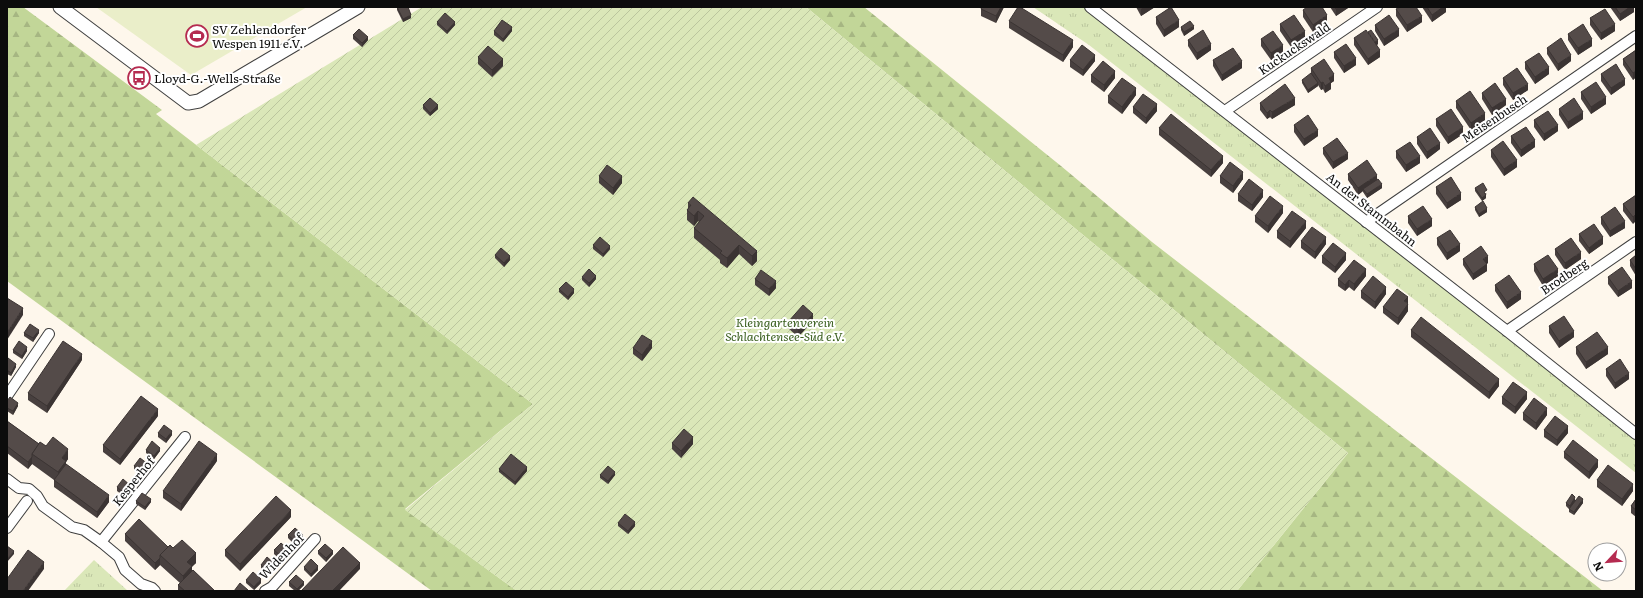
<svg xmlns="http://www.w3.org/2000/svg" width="1643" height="598" font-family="Literata,serif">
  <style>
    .grass { fill: url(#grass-tufts) }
    .forest { fill: url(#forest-firs) }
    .garden { fill: url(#garden-furrows) }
    .pitch { fill: #eaeec9 }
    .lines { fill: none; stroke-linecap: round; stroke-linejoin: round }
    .minor-casing { stroke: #3f3f3f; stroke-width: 12 }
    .tertiary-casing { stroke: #3f3f3f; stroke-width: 15 }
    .minor { stroke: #fff; stroke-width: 10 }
    .tertiary { stroke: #fff; stroke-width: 13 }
    .wall { fill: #48403f }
    .shaded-wall { fill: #3b3433 }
    .building { fill: #544b49; stroke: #3b3433 }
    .labels { text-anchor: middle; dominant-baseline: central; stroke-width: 4; stroke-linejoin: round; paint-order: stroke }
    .poi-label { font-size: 12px; fill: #0c0c0c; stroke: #fff; text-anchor: start }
    .street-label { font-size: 12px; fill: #0c0c0c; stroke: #fff }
    .park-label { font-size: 12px; font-style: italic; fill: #3b6020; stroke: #fff }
  </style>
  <defs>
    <pattern id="grass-tufts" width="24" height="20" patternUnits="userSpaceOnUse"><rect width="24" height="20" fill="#dae7b8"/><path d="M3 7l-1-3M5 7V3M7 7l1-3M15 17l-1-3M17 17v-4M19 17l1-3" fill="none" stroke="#bac59d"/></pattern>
    <pattern id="forest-firs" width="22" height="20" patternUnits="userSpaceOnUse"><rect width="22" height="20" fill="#c2d698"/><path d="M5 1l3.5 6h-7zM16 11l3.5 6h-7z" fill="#a6b682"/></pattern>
    <pattern id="garden-furrows" width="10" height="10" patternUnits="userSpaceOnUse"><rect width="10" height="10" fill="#dae7b8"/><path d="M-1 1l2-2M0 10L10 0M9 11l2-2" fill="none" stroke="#bac59d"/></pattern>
  </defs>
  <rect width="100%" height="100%" fill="#fef7ec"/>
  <!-- grass -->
  <g class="grass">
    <path d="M 1033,7 L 1090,7 L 1636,434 L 1636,473 L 1089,45 Z"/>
    <path d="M 94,560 L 128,591 L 64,591 Z"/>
  </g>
  <!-- forest -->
  <g class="forest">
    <path d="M 7,7 L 23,7 L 162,110 L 156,114 L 533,404 L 405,509 L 517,591 L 432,591 L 7,281 Z"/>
    <path d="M 806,7 L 864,7 L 1061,166 L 1152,242 L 1603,591 L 1237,591 L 1348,453 Z"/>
  </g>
  <!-- garden -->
  <path class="garden" d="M 422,7 L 806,7 L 1348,453 L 1237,591 L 517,591 L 405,510 L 533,404 L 196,145 Z"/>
  <!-- pitch -->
  <path class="pitch" d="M 96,7 L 307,7 L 191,75 Z"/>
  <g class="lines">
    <!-- minor casing -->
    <g class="minor-casing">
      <g id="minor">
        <path d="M 1090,7 L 1507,331 L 1636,434"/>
        <path d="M 1225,111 L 1377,7"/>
        <path d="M 1366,222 L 1636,36"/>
        <path d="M 1507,331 L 1636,242"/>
        <path d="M 7,396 L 49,334"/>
        <path d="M 7,479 L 19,488 L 29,489 L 37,496 L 43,506 L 72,527 L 84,530 L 101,542 L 119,557 L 125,570 L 141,584 L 152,588 L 155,591"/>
        <path d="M 7,528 L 27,501"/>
        <path d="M 101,542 L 185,437"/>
        <path d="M 265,591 L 272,587 L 315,539"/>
      </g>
    </g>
    <!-- tertiary casing -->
    <g class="tertiary-casing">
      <path id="tertiary" d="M 60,7 L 188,103 L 199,101 L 358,7"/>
    </g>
    <!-- minor -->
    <use href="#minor" class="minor"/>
    <!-- tertiary -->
    <use href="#tertiary" class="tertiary"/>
  </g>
  <!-- wall -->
  <g class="wall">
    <path d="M 397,7 L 411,18 L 403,22 L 397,10 Z"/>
    <path d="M 982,7 L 1004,7 L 996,23 L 981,16 L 981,9 Z"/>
    <path d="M 1136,7 L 1155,7 L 1141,16 Z"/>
    <path d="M 1330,7 L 1348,7 L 1348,8 L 1336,16 Z"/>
    <path d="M 1422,7 L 1446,7 L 1446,12 L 1432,22 Z"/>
    <path d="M 1610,7 L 1634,7 L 1634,12 L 1620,21 Z"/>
    <path d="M 1396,9 L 1422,22 L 1407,32 L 1396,16 Z"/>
    <path d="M 1303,10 L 1327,22 L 1313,32 L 1303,17 Z"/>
    <path d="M 1156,17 L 1179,27 L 1164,37 L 1156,24 Z"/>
    <path d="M 1590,18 L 1615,31 L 1601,40 L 1590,25 Z"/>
    <path d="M 1009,21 L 1073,47 L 1063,62 L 1009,28 Z"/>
    <path d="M 437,22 L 455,25 L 447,34 L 437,25 Z"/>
    <path d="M 1280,24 L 1305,37 L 1291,47 L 1280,31 Z"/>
    <path d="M 1375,25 L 1399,36 L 1384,46 L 1375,31 Z"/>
    <path d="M 1181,27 L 1194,29 L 1184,36 L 1181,30 Z"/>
    <path d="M 494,31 L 512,31 L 503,42 L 494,35 Z"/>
    <path d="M 1568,34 L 1592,46 L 1578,55 L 1568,40 Z"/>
    <path d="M 353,35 L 368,40 L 362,47 L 353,39 Z"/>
    <path d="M 1354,38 L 1378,44 L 1377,45 L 1380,57 L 1368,65 L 1354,45 Z"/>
    <path d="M 1261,39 L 1283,52 L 1271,60 L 1261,46 Z"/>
    <path d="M 1188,40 L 1211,50 L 1197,60 L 1188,46 Z"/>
    <path d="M 1547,48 L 1571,61 L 1558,71 L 1547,54 Z"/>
    <path d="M 1636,50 L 1636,77 L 1633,80 L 1623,65 L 1623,59 Z"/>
    <path d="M 1334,52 L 1356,65 L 1344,73 L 1334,58 Z"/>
    <path d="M 478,57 L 503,66 L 492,77 L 478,64 Z"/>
    <path d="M 1070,60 L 1095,61 L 1083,76 L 1070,67 Z"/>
    <path d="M 1213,60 L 1242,68 L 1222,81 L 1213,66 Z"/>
    <path d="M 1525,62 L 1549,74 L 1535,84 L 1525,69 Z"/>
    <path d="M 1311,68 L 1334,81 L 1331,83 L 1331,89 L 1325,93 L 1323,89 L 1321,90 L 1318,85 L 1318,86 L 1308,93 L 1302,83 L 1302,80 L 1311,74 Z"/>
    <path d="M 1601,74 L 1625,85 L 1611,95 L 1601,81 Z"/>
    <path d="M 1091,75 L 1115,78 L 1104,92 L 1091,82 Z"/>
    <path d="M 1503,78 L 1528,90 L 1513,100 L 1503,85 Z"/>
    <path d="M 1581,92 L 1606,104 L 1591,114 L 1581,99 Z"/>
    <path d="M 1482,93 L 1506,105 L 1492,115 L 1482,99 Z"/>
    <path d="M 1136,95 L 1122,114 L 1108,103 L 1108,96 Z"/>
    <path d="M 1456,101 L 1485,120 L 1471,130 L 1456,108 Z"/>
    <path d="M 1260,103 L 1295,105 L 1272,119 L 1270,117 L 1267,119 L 1260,110 Z"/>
    <path d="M 423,105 L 438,109 L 430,116 L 423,109 Z"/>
    <path d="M 1133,107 L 1157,111 L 1146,124 L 1133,113 Z"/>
    <path d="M 1559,109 L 1583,119 L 1568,129 L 1559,115 Z"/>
    <path d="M 1436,119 L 1463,134 L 1448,144 L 1436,126 Z"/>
    <path d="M 1534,120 L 1558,131 L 1544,141 L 1534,127 Z"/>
    <path d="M 1294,125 L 1318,136 L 1304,146 L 1294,132 Z"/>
    <path d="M 1159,128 L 1223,163 L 1211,177 L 1159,135 Z"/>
    <path d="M 1511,136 L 1535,147 L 1521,157 L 1511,143 Z"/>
    <path d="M 1417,137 L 1440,149 L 1427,159 L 1417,144 Z"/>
    <path d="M 1323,148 L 1348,159 L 1333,169 L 1323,154 Z"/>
    <path d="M 1491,150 L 1517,167 L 1504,176 L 1491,157 Z"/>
    <path d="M 1396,151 L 1420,163 L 1406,172 L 1396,158 Z"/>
    <path d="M 1348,174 L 1382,188 L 1367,198 L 1363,192 L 1363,191 L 1358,195 L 1348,180 Z"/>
    <path d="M 599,176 L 622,183 L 613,195 L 599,183 Z"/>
    <path d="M 1220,176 L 1243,179 L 1233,193 L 1220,183 Z"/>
    <path d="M 1436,187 L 1461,200 L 1447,209 L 1436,194 Z"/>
    <path d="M 1475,188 L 1487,194 L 1486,194 L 1486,198 L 1482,201 L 1475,191 Z"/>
    <path d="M 1238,194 L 1263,197 L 1252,211 L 1238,201 Z"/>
    <path d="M 1636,195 L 1633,224 L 1623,211 L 1623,204 Z"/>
    <path d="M 688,203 L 757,251 L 757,261 L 752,266 L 739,254 L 727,268 L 720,263 L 720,260 L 694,238 L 694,228 L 699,222 L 698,221 L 694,226 L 687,220 L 687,210 L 688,209 Z"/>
    <path d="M 1475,207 L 1487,212 L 1479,217 L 1475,210 Z"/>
    <path d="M 1283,213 L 1268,233 L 1255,222 L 1255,216 Z"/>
    <path d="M 1408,216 L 1432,226 L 1417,236 L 1408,223 Z"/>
    <path d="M 1601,217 L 1625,228 L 1610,237 L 1601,224 Z"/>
    <path d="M 1306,228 L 1290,248 L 1277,238 L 1277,231 Z"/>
    <path d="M 1579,234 L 1603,244 L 1589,254 L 1579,241 Z"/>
    <path d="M 1437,238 L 1460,251 L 1447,260 L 1437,245 Z"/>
    <path d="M 1301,241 L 1326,244 L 1315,259 L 1301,248 Z"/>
    <path d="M 593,245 L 610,249 L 603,257 L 593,249 Z"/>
    <path d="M 1555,249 L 1581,259 L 1565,270 L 1555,255 Z"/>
    <path d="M 495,255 L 510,260 L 504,267 L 495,258 Z"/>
    <path d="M 1636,255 L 1636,276 L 1630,266 L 1630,260 Z"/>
    <path d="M 1322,256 L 1346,260 L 1335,273 L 1322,263 Z"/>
    <path d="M 1463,259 L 1488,263 L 1486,264 L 1487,271 L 1473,280 L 1463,265 Z"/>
    <path d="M 1534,264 L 1558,276 L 1543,286 L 1534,271 Z"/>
    <path d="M 1366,276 L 1354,291 L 1349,287 L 1345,291 L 1338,286 L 1338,279 Z"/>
    <path d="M 582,277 L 596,279 L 589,287 L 582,280 Z"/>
    <path d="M 1608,277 L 1632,288 L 1618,297 L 1608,284 Z"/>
    <path d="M 755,279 L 776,288 L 769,296 L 755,285 Z"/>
    <path d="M 1495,285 L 1521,299 L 1507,309 L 1495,291 Z"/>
    <path d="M 559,289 L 574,293 L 568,300 L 559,292 Z"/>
    <path d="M 1361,291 L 1386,294 L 1375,309 L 1361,298 Z"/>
    <path d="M 1408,304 L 1408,311 L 1398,325 L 1383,313 L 1383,307 Z"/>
    <path d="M 813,321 L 798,337 L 788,328 L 788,322 Z"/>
    <path d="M 1549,326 L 1574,337 L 1559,348 L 1549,333 Z"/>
    <path d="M 1411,330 L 1499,386 L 1489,399 L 1411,337 Z"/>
    <path d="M 24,333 L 39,333 L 33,342 L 24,336 Z"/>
    <path d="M 1576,347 L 1608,354 L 1586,369 L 1576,354 Z"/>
    <path d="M 633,348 L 652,348 L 642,361 L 633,354 Z"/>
    <path d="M 13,350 L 27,351 L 22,359 L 13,353 Z"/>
    <path d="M 7,360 L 16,367 L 11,376 L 7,374 Z"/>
    <path d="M 82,360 L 47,413 L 28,400 L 28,393 Z"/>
    <path d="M 1606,369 L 1629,379 L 1615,389 L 1606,376 Z"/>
    <path d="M 1502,397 L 1527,399 L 1515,414 L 1502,404 Z"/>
    <path d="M 7,401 L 18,406 L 13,415 L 7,411 Z"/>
    <path d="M 1523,413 L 1547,415 L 1536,430 L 1523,420 Z"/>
    <path d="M 158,416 L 120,465 L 103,452 L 103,445 Z"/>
    <path d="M 7,421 L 39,444 L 46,446 L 68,459 L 66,462 L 66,464 L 109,502 L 97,518 L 54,487 L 54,480 L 32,464 L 28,469 L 7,453 Z"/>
    <path d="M 1544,430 L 1568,433 L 1557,446 L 1544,437 Z"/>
    <path d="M 158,433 L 172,435 L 166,443 L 158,437 Z"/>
    <path d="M 672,443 L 693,444 L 681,458 L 672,449 Z"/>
    <path d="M 146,450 L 160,451 L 154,459 L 146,453 Z"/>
    <path d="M 1564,452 L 1598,467 L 1589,479 L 1564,458 Z"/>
    <path d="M 217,461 L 181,511 L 163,498 L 163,491 Z"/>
    <path d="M 134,466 L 148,467 L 142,476 L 134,469 Z"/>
    <path d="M 499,469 L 527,471 L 515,485 L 499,472 Z"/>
    <path d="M 600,475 L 615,475 L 608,484 L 600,478 Z"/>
    <path d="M 1597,480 L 1633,491 L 1622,506 L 1597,487 Z"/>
    <path d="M 117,487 L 131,489 L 125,497 L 117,491 Z"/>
    <path d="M 1636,499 L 1636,517 L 1631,513 L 1631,506 Z"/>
    <path d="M 1575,500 L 1583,503 L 1574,515 L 1569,512 L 1569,509 L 1566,506 L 1566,503 Z"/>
    <path d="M 136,501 L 151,502 L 145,510 L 136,504 Z"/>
    <path d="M 291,517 L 240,571 L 225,556 L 225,550 Z"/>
    <path d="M 618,523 L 635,526 L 628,534 L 618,526 Z"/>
    <path d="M 125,534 L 173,548 L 196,563 L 192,566 L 192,570 L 215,591 L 178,591 L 178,585 L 180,583 L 160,565 L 155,570 L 125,541 Z"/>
    <path d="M 288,535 L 303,538 L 296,546 L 288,538 Z"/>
    <path d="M 274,550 L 289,553 L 282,561 L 274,554 Z"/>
    <path d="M 318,551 L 333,554 L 326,562 L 318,554 Z"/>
    <path d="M 261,565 L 275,568 L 268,575 L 261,568 Z"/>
    <path d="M 304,567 L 318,570 L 311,577 L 304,570 Z"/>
    <path d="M 246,580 L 261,583 L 254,590 L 246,583 Z"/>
    <path d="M 289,582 L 304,585 L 298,591 L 295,591 L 289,586 Z"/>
  </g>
  <!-- shaded-wall -->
  <g class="shaded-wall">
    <path d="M 1001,7 L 1004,7 L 996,23 L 996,16 Z"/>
    <path d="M 1144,7 L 1155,7 L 1141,16 L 1141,9 Z"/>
    <path d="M 1339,7 L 1348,7 L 1348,8 L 1336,16 L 1336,9 Z"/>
    <path d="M 1443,7 L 1446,7 L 1446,12 L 1432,22 L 1432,15 Z"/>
    <path d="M 1630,7 L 1634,7 L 1634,12 L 1620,21 L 1620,14 Z"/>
    <path d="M 411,15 L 411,18 L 403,22 L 403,19 Z"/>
    <path d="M 1327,15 L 1327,22 L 1313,32 L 1313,25 Z"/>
    <path d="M 1422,16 L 1422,22 L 1407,32 L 1407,25 Z"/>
    <path d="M 1179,20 L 1179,27 L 1164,37 L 1164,30 Z"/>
    <path d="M 455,22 L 455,25 L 447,34 L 447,31 Z"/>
    <path d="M 1615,24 L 1615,31 L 1601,40 L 1601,33 Z"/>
    <path d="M 1194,26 L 1194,29 L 1184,36 L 1184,32 Z"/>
    <path d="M 512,27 L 512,31 L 503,42 L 503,39 Z"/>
    <path d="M 1399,29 L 1399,36 L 1384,46 L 1384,39 Z"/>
    <path d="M 1305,31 L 1305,37 L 1291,47 L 1291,40 Z"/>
    <path d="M 368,37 L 368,40 L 362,47 L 362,43 Z"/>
    <path d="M 1592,39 L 1592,46 L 1578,55 L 1578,48 Z"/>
    <path d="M 1073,40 L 1073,47 L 1063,62 L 1063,55 Z"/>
    <path d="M 1378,40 L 1378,44 L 1373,47 L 1373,43 Z"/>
    <path d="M 1211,44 L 1211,50 L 1197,60 L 1197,53 Z"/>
    <path d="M 1283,45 L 1283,52 L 1271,60 L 1271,53 Z"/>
    <path d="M 1380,50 L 1380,57 L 1368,65 L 1368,59 Z"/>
    <path d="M 1095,55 L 1095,61 L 1083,76 L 1083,70 Z"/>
    <path d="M 1571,55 L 1571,61 L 1558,71 L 1558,64 Z"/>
    <path d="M 1356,58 L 1356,65 L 1344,73 L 1344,66 Z"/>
    <path d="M 503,59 L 503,66 L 492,77 L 492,70 Z"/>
    <path d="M 1242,61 L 1242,68 L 1222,81 L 1222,75 Z"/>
    <path d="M 1549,67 L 1549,74 L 1535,84 L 1535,77 Z"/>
    <path d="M 1115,71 L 1115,78 L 1104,92 L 1104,85 Z"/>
    <path d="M 1636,71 L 1636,77 L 1633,80 L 1633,73 Z"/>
    <path d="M 1334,74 L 1334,81 L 1331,83 L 1331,89 L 1325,93 L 1325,86 L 1329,78 Z"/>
    <path d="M 1625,79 L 1625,85 L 1611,95 L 1611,88 Z"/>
    <path d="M 1323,82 L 1323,89 L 1321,90 L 1321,83 Z"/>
    <path d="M 1318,83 L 1318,86 L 1308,93 L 1308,90 Z"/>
    <path d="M 1528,84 L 1528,90 L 1513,100 L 1513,93 Z"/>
    <path d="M 1136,88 L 1136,95 L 1122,114 L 1122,107 Z"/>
    <path d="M 1606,97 L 1606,104 L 1591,114 L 1591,107 Z"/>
    <path d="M 1295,98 L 1295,105 L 1272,119 L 1272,112 Z"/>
    <path d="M 1506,99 L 1506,105 L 1492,115 L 1492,108 Z"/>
    <path d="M 1157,104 L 1157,111 L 1146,124 L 1146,118 Z"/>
    <path d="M 438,105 L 438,109 L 430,116 L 430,113 Z"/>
    <path d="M 1270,110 L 1270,117 L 1267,119 L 1267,113 Z"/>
    <path d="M 1583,112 L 1583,119 L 1568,129 L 1568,122 Z"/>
    <path d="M 1485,113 L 1485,120 L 1471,130 L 1471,123 Z"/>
    <path d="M 1558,125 L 1558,131 L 1544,141 L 1544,134 Z"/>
    <path d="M 1463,127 L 1463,134 L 1448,144 L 1448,137 Z"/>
    <path d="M 1318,130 L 1318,136 L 1304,146 L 1304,139 Z"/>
    <path d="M 1535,140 L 1535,147 L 1521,157 L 1521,150 Z"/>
    <path d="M 1440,143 L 1440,149 L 1427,159 L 1427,152 Z"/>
    <path d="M 1348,153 L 1348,159 L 1333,169 L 1333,162 Z"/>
    <path d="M 1223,156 L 1223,163 L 1211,177 L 1211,170 Z"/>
    <path d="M 1420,156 L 1420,163 L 1406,172 L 1406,165 Z"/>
    <path d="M 1517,160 L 1517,167 L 1504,176 L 1504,169 Z"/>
    <path d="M 1243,172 L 1243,179 L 1233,193 L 1233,186 Z"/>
    <path d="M 1377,175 L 1377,181 L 1363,189 L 1363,191 L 1358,195 L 1358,188 Z"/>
    <path d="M 622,176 L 622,183 L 613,195 L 613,188 Z"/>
    <path d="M 1382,184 L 1382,188 L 1367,198 L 1367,194 Z"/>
    <path d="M 1263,190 L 1263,197 L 1252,211 L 1252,205 Z"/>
    <path d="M 1461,193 L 1461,200 L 1447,209 L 1447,203 Z"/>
    <path d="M 1486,195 L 1486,198 L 1482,201 L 1482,198 Z"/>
    <path d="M 1283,206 L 1283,213 L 1268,233 L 1268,226 Z"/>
    <path d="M 1487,208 L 1487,212 L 1479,217 L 1479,214 Z"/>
    <path d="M 698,211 L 698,221 L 694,226 L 694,216 Z"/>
    <path d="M 1636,214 L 1636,221 L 1633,224 L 1633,217 Z"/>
    <path d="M 1432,219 L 1432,226 L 1417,236 L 1417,229 Z"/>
    <path d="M 1306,221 L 1306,228 L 1290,248 L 1290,241 Z"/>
    <path d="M 1625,221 L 1625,228 L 1610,237 L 1610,231 Z"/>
    <path d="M 1326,237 L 1326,244 L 1315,259 L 1315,252 Z"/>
    <path d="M 1603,237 L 1603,244 L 1589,254 L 1589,248 Z"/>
    <path d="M 1460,244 L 1460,251 L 1447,260 L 1447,253 Z"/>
    <path d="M 739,245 L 739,254 L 727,268 L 727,258 Z"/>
    <path d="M 610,246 L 610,249 L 603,257 L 603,254 Z"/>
    <path d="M 757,251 L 757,261 L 752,266 L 752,256 Z"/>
    <path d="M 1581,252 L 1581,259 L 1565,270 L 1565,263 Z"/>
    <path d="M 1346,253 L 1346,260 L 1335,273 L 1335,267 Z"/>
    <path d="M 510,256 L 510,260 L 504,267 L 504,263 Z"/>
    <path d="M 1488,256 L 1488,263 L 1483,266 L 1483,259 Z"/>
    <path d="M 1487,264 L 1487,271 L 1473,280 L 1473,274 Z"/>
    <path d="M 1366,269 L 1366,276 L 1354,291 L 1354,284 Z"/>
    <path d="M 1558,269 L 1558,276 L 1543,286 L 1543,279 Z"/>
    <path d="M 596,276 L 596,279 L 589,287 L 589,283 Z"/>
    <path d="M 1349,280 L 1349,287 L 1345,291 L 1345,285 Z"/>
    <path d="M 776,281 L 776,288 L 769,296 L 769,289 Z"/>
    <path d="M 1632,281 L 1632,288 L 1618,297 L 1618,291 Z"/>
    <path d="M 1386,287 L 1386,294 L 1375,309 L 1375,302 Z"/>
    <path d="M 574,289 L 574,293 L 568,300 L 568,297 Z"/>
    <path d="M 1521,292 L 1521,299 L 1507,309 L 1507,302 Z"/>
    <path d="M 1408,297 L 1408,304 L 1404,301 Z"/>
    <path d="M 1408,304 L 1408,311 L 1398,325 L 1398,318 Z"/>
    <path d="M 23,308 L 23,315 L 7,340 L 7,333 Z"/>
    <path d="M 813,314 L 813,321 L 798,337 L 798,330 Z"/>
    <path d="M 39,330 L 39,333 L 33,342 L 33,338 Z"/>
    <path d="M 1574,331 L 1574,337 L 1559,348 L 1559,341 Z"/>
    <path d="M 652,341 L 652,348 L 642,361 L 642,355 Z"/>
    <path d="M 27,347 L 27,351 L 22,359 L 22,356 Z"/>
    <path d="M 1608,347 L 1608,354 L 1586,369 L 1586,362 Z"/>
    <path d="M 82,354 L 82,360 L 47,413 L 47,406 Z"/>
    <path d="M 16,364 L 16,367 L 11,376 L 11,373 Z"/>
    <path d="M 1629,373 L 1629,379 L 1615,389 L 1615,383 Z"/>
    <path d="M 1499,379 L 1499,386 L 1489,399 L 1489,392 Z"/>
    <path d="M 1527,392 L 1527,399 L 1515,414 L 1515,407 Z"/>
    <path d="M 18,403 L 18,406 L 13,415 L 13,411 Z"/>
    <path d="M 1547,408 L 1547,415 L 1536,430 L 1536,423 Z"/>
    <path d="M 158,409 L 158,416 L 120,465 L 120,459 Z"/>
    <path d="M 1568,426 L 1568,433 L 1557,446 L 1557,440 Z"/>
    <path d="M 172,431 L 172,435 L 166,443 L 166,439 Z"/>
    <path d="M 693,437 L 693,444 L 681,458 L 681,451 Z"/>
    <path d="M 160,448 L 160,451 L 154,459 L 154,456 Z"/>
    <path d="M 68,449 L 68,459 L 66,462 L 66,471 L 58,482 L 58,472 L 62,458 Z"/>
    <path d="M 217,454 L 217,461 L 181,511 L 181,504 Z"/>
    <path d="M 32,457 L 32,464 L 28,469 L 28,462 Z"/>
    <path d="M 1598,460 L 1598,467 L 1589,479 L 1589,472 Z"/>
    <path d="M 148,464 L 148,467 L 142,476 L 142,472 Z"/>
    <path d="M 527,467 L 527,471 L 515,485 L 515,482 Z"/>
    <path d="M 615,472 L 615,475 L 608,484 L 608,481 Z"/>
    <path d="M 1633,484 L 1633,491 L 1622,506 L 1622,499 Z"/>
    <path d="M 131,486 L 131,489 L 125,497 L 125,494 Z"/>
    <path d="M 109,495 L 109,502 L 97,518 L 97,512 Z"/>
    <path d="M 1575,497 L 1575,501 L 1570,509 L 1570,506 Z"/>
    <path d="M 151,499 L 151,502 L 145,510 L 145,507 Z"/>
    <path d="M 1583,499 L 1583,503 L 1574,515 L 1574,512 Z"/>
    <path d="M 291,510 L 291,517 L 240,571 L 240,564 Z"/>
    <path d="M 635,522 L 635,526 L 628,534 L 628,531 Z"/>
    <path d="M 303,535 L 303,538 L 296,546 L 296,542 Z"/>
    <path d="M 289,550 L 289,553 L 282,561 L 282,557 Z"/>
    <path d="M 14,551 L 14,554 L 7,562 L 7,559 Z"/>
    <path d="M 333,551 L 333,554 L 326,562 L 326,558 Z"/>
    <path d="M 196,553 L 196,563 L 187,572 L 187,562 Z"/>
    <path d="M 160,558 L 160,565 L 155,570 L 155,563 Z"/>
    <path d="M 44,562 L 44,569 L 28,591 L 23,591 Z"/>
    <path d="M 360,563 L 360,569 L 339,591 L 332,591 Z"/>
    <path d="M 275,564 L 275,568 L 268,575 L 268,572 Z"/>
    <path d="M 192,566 L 192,576 L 183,586 L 183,576 Z"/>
    <path d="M 318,566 L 318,570 L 311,577 L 311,574 Z"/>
    <path d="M 261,579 L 261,583 L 254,590 L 254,587 Z"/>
    <path d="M 304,582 L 304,585 L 298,591 L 297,591 L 297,589 Z"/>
  </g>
  <!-- building -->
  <g class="building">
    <path d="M 397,7 L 408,7 L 411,15 L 403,19 Z"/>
    <path d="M 982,7 L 1001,7 L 996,16 L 981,9 Z"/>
    <path d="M 1018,7 L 1020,7 L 1073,40 L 1063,55 L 1009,21 Z"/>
    <path d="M 1171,7 L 1179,20 L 1164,30 L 1156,17 Z"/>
    <path d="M 1307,7 L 1322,7 L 1327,15 L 1313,25 L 1303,10 Z"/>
    <path d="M 1334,7 L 1339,7 L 1336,9 Z"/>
    <path d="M 1400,7 L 1416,7 L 1422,16 L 1407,25 L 1396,9 Z"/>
    <path d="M 1427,7 L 1443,7 L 1432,15 Z"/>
    <path d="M 1615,7 L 1630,7 L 1620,14 Z"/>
    <path d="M 1605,9 L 1615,24 L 1601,33 L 1590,18 Z"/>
    <path d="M 445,13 L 455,22 L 447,31 L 437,22 Z"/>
    <path d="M 1294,15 L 1305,31 L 1291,40 L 1280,24 Z"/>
    <path d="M 1389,15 L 1399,29 L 1384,39 L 1375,25 Z"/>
    <path d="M 502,20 L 512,27 L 503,39 L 494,31 Z"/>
    <path d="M 1190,21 L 1194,26 L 1184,32 L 1181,27 Z"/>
    <path d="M 1583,24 L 1592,39 L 1578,48 L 1568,34 Z"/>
    <path d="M 359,29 L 368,37 L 362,43 L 353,35 Z"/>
    <path d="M 1203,30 L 1211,44 L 1197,53 L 1188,40 Z"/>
    <path d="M 1366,30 L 1380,50 L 1368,59 L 1354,38 Z"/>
    <path d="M 1371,30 L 1378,40 L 1375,42 L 1368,32 Z"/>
    <path d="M 1273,31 L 1283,45 L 1271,53 L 1261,39 Z"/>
    <path d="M 1561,38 L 1571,55 L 1558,64 L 1547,48 Z"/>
    <path d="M 1346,44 L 1356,58 L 1344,66 L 1334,52 Z"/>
    <path d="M 1082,45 L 1095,55 L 1083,70 L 1070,60 Z"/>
    <path d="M 488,46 L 503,59 L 492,70 L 478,57 Z"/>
    <path d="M 1233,48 L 1242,61 L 1222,75 L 1213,60 Z"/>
    <path d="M 1636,50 L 1636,71 L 1633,73 L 1623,59 Z"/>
    <path d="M 1539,53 L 1549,67 L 1535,77 L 1525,62 Z"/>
    <path d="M 1324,59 L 1334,74 L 1329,78 L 1331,82 L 1325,86 L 1323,82 L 1321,83 L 1311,68 Z"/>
    <path d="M 1103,61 L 1115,71 L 1104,85 L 1091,75 Z"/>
    <path d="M 1616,64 L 1625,79 L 1611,88 L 1601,74 Z"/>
    <path d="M 1517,68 L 1528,84 L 1513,93 L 1503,78 Z"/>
    <path d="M 1311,73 L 1318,83 L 1308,90 L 1302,80 Z"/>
    <path d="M 1122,78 L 1136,88 L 1122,107 L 1108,96 Z"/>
    <path d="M 1596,82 L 1606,97 L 1591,107 L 1581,92 Z"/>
    <path d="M 1495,83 L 1506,99 L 1492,108 L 1482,93 Z"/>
    <path d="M 1285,84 L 1295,98 L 1272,112 L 1270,110 L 1267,113 L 1260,103 Z"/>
    <path d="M 1470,91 L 1485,113 L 1471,123 L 1456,101 Z"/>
    <path d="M 1143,94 L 1157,104 L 1146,118 L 1133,107 Z"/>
    <path d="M 430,98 L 438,105 L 430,113 L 423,105 Z"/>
    <path d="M 1574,98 L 1583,112 L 1568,122 L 1559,109 Z"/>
    <path d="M 1451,109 L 1463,127 L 1448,137 L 1436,119 Z"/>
    <path d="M 1548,111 L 1558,125 L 1544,134 L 1534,120 Z"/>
    <path d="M 1171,114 L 1223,156 L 1211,170 L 1159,128 Z"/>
    <path d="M 1308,115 L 1318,130 L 1304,139 L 1294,125 Z"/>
    <path d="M 1526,127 L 1535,140 L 1521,150 L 1511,136 Z"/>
    <path d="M 1430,128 L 1440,143 L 1427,152 L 1417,137 Z"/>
    <path d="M 1337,138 L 1348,153 L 1333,162 L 1323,148 Z"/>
    <path d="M 1503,141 L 1517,160 L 1504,169 L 1491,150 Z"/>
    <path d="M 1410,142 L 1420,156 L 1406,165 L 1396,151 Z"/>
    <path d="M 1367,160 L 1377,175 L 1358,188 L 1348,174 Z"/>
    <path d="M 1230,162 L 1243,172 L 1233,186 L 1220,176 Z"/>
    <path d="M 607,165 L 622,176 L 613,188 L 599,176 Z"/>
    <path d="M 1451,177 L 1461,193 L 1447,203 L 1436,187 Z"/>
    <path d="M 1249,179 L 1263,190 L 1252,205 L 1238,194 Z"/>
    <path d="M 1378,179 L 1382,184 L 1367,194 L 1363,189 Z"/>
    <path d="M 1483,183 L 1487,190 L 1484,192 L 1486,195 L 1482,198 L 1475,188 Z"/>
    <path d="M 1636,195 L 1636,214 L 1633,217 L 1623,204 Z"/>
    <path d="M 1270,196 L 1283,206 L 1268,226 L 1255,216 Z"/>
    <path d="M 693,197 L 757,251 L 752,256 L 739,245 L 727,258 L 720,253 L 722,251 L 694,228 L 704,216 L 698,211 L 694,216 L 687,210 L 691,205 L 688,203 Z"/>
    <path d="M 1483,201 L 1487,208 L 1479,214 L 1475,207 Z"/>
    <path d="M 1423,206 L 1432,219 L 1417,229 L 1408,216 Z"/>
    <path d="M 1615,207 L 1625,221 L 1610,231 L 1601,217 Z"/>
    <path d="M 1292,211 L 1306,221 L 1290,241 L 1277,231 Z"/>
    <path d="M 1594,224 L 1603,237 L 1589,248 L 1579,234 Z"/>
    <path d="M 1312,227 L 1326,237 L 1315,252 L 1301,241 Z"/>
    <path d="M 1450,230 L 1460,244 L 1447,253 L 1437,238 Z"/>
    <path d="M 600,237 L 610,246 L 603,254 L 593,245 Z"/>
    <path d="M 1571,238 L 1581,252 L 1565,263 L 1555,249 Z"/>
    <path d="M 1333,243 L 1346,253 L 1335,267 L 1322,256 Z"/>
    <path d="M 1481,246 L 1488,256 L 1483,259 L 1487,264 L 1473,274 L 1463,259 Z"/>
    <path d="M 501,248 L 510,256 L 504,263 L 495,255 Z"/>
    <path d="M 1548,255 L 1558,269 L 1543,279 L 1534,264 Z"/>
    <path d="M 1636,255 L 1636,269 L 1630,260 Z"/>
    <path d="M 1354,260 L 1366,269 L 1354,284 L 1349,280 L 1345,285 L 1338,279 Z"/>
    <path d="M 1622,267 L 1632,281 L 1618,291 L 1608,277 Z"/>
    <path d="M 589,269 L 596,276 L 589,283 L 582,277 Z"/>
    <path d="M 761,270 L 776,281 L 769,289 L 755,279 Z"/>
    <path d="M 1509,275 L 1521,292 L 1507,302 L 1495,285 Z"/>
    <path d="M 1373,276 L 1386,287 L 1375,302 L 1361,291 Z"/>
    <path d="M 566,282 L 574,289 L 568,297 L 559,289 Z"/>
    <path d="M 1397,289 L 1408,297 L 1404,301 L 1408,304 L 1398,318 L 1383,307 Z"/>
    <path d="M 7,298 L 23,308 L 7,333 Z"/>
    <path d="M 803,305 L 813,314 L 798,330 L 788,322 Z"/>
    <path d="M 1564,316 L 1574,331 L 1559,341 L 1549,326 Z"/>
    <path d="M 1421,317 L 1499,379 L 1489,392 L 1411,330 Z"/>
    <path d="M 30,324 L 39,330 L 33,338 L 24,333 Z"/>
    <path d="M 1597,332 L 1608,347 L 1586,362 L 1576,347 Z"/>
    <path d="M 642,335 L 652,341 L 642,355 L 633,348 Z"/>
    <path d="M 19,341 L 27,347 L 22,356 L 13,350 Z"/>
    <path d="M 63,341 L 82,354 L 47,406 L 28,393 Z"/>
    <path d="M 8,358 L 16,364 L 11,373 L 7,370 L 7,360 Z"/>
    <path d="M 1620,359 L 1629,373 L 1615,383 L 1606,369 Z"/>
    <path d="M 1513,382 L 1527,392 L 1515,407 L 1502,397 Z"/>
    <path d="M 141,396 L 158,409 L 120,459 L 103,445 Z"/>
    <path d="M 10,397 L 18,403 L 13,411 L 7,408 L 7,401 Z"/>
    <path d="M 1534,398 L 1547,408 L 1536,423 L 1523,413 Z"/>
    <path d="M 1555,416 L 1568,426 L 1557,440 L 1544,430 Z"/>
    <path d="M 7,421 L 39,444 L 32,454 L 32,457 L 28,462 L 7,446 Z"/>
    <path d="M 164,425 L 172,431 L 166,439 L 158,433 Z"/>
    <path d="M 684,429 L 693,437 L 681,451 L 672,443 Z"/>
    <path d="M 53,437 L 68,449 L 62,458 L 66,461 L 58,472 L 32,454 L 40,442 L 46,446 Z"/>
    <path d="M 1573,440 L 1598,460 L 1589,472 L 1564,452 Z"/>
    <path d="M 152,441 L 160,448 L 154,456 L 146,450 Z"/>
    <path d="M 199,441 L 217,454 L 181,504 L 163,491 Z"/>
    <path d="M 511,454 L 527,467 L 515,482 L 499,469 Z"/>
    <path d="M 140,458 L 148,464 L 142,472 L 134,466 Z"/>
    <path d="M 66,464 L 109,495 L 97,512 L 54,480 Z"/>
    <path d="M 1608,465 L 1633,484 L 1622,499 L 1597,480 Z"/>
    <path d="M 608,466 L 615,472 L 608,481 L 600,475 Z"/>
    <path d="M 123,479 L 131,486 L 125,494 L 117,487 Z"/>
    <path d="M 142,493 L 151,499 L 145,507 L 136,501 Z"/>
    <path d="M 1572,494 L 1575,497 L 1570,506 L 1566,503 Z"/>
    <path d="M 276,496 L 291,510 L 240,564 L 225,550 Z"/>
    <path d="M 1579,496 L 1583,499 L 1574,512 L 1569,509 Z"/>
    <path d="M 1636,499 L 1636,510 L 1631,506 Z"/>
    <path d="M 625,514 L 635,522 L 628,531 L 618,523 Z"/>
    <path d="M 139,519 L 168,547 L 160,555 L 160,558 L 155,563 L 125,534 Z"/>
    <path d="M 295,528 L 303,535 L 296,542 L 288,535 Z"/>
    <path d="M 182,540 L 196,553 L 187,562 L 192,566 L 183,576 L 160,555 L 170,545 L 173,548 Z"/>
    <path d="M 281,543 L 289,550 L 282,557 L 274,550 Z"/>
    <path d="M 325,544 L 333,551 L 326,558 L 318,551 Z"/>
    <path d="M 7,546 L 14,551 L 7,559 Z"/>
    <path d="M 343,547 L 360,563 L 332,591 L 301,591 Z"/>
    <path d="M 28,550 L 44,562 L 23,591 L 7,591 L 7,579 Z"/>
    <path d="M 267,557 L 275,564 L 268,572 L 261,565 Z"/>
    <path d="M 311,559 L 318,566 L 311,574 L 304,567 Z"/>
    <path d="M 193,570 L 215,591 L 185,591 L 178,585 Z"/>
    <path d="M 253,572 L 261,579 L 254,587 L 246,580 Z"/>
    <path d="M 296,575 L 304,582 L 297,589 L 289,582 Z"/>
    <path d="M 240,583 L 248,590 L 247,591 L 234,591 Z"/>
  </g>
  <!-- icons -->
  <defs>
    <g id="stadium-ring" transform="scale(1.15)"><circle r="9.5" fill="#fff" stroke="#b52b50" stroke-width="1.5"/><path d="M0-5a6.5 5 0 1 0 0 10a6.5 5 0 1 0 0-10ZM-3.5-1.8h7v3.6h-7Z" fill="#b52b50"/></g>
    <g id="bus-ring" transform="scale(1.15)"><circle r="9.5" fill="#fff" stroke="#b52b50" stroke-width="1.5"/><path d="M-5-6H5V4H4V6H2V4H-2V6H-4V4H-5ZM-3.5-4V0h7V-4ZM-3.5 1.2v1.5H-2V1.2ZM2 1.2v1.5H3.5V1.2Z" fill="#b52b50"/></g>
  </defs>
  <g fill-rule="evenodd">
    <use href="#stadium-ring" x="197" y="36"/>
    <use href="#bus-ring" x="139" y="78"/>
  </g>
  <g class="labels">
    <!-- poi labels -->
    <g class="poi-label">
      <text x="212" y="29">SV Zehlendorfer<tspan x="212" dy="14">Wespen 1911 e.V.</tspan></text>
      <text x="154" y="78">Lloyd-G.-Wells-Straße</text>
    </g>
    <!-- street labels -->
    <g class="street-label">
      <text transform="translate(1294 48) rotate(-34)">Kuckuckswald</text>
      <text transform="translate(1494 118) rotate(-34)">Meisenbusch</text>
      <text transform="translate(1372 209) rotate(38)">An der Stammbahn</text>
      <text transform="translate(1564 276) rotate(-34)">Brodberg</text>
      <text transform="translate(133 481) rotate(-51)">Kesperhof</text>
      <text transform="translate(281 556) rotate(-46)">Widenhof</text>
    </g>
    <!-- park labels -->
    <g class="park-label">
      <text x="785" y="322">Kleingartenverein<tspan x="785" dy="14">Schlachtensee-Süd e.V.</tspan></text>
    </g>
  </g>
  <!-- border -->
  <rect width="1643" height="598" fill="none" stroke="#0c0c0c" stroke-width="16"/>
  <!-- north arrow -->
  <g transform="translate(1607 562) rotate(244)"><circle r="19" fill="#ffffff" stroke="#9e9e9e"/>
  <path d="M0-3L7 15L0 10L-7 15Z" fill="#b52b50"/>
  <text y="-6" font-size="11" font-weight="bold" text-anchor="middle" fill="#0c0c0c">N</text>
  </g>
</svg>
